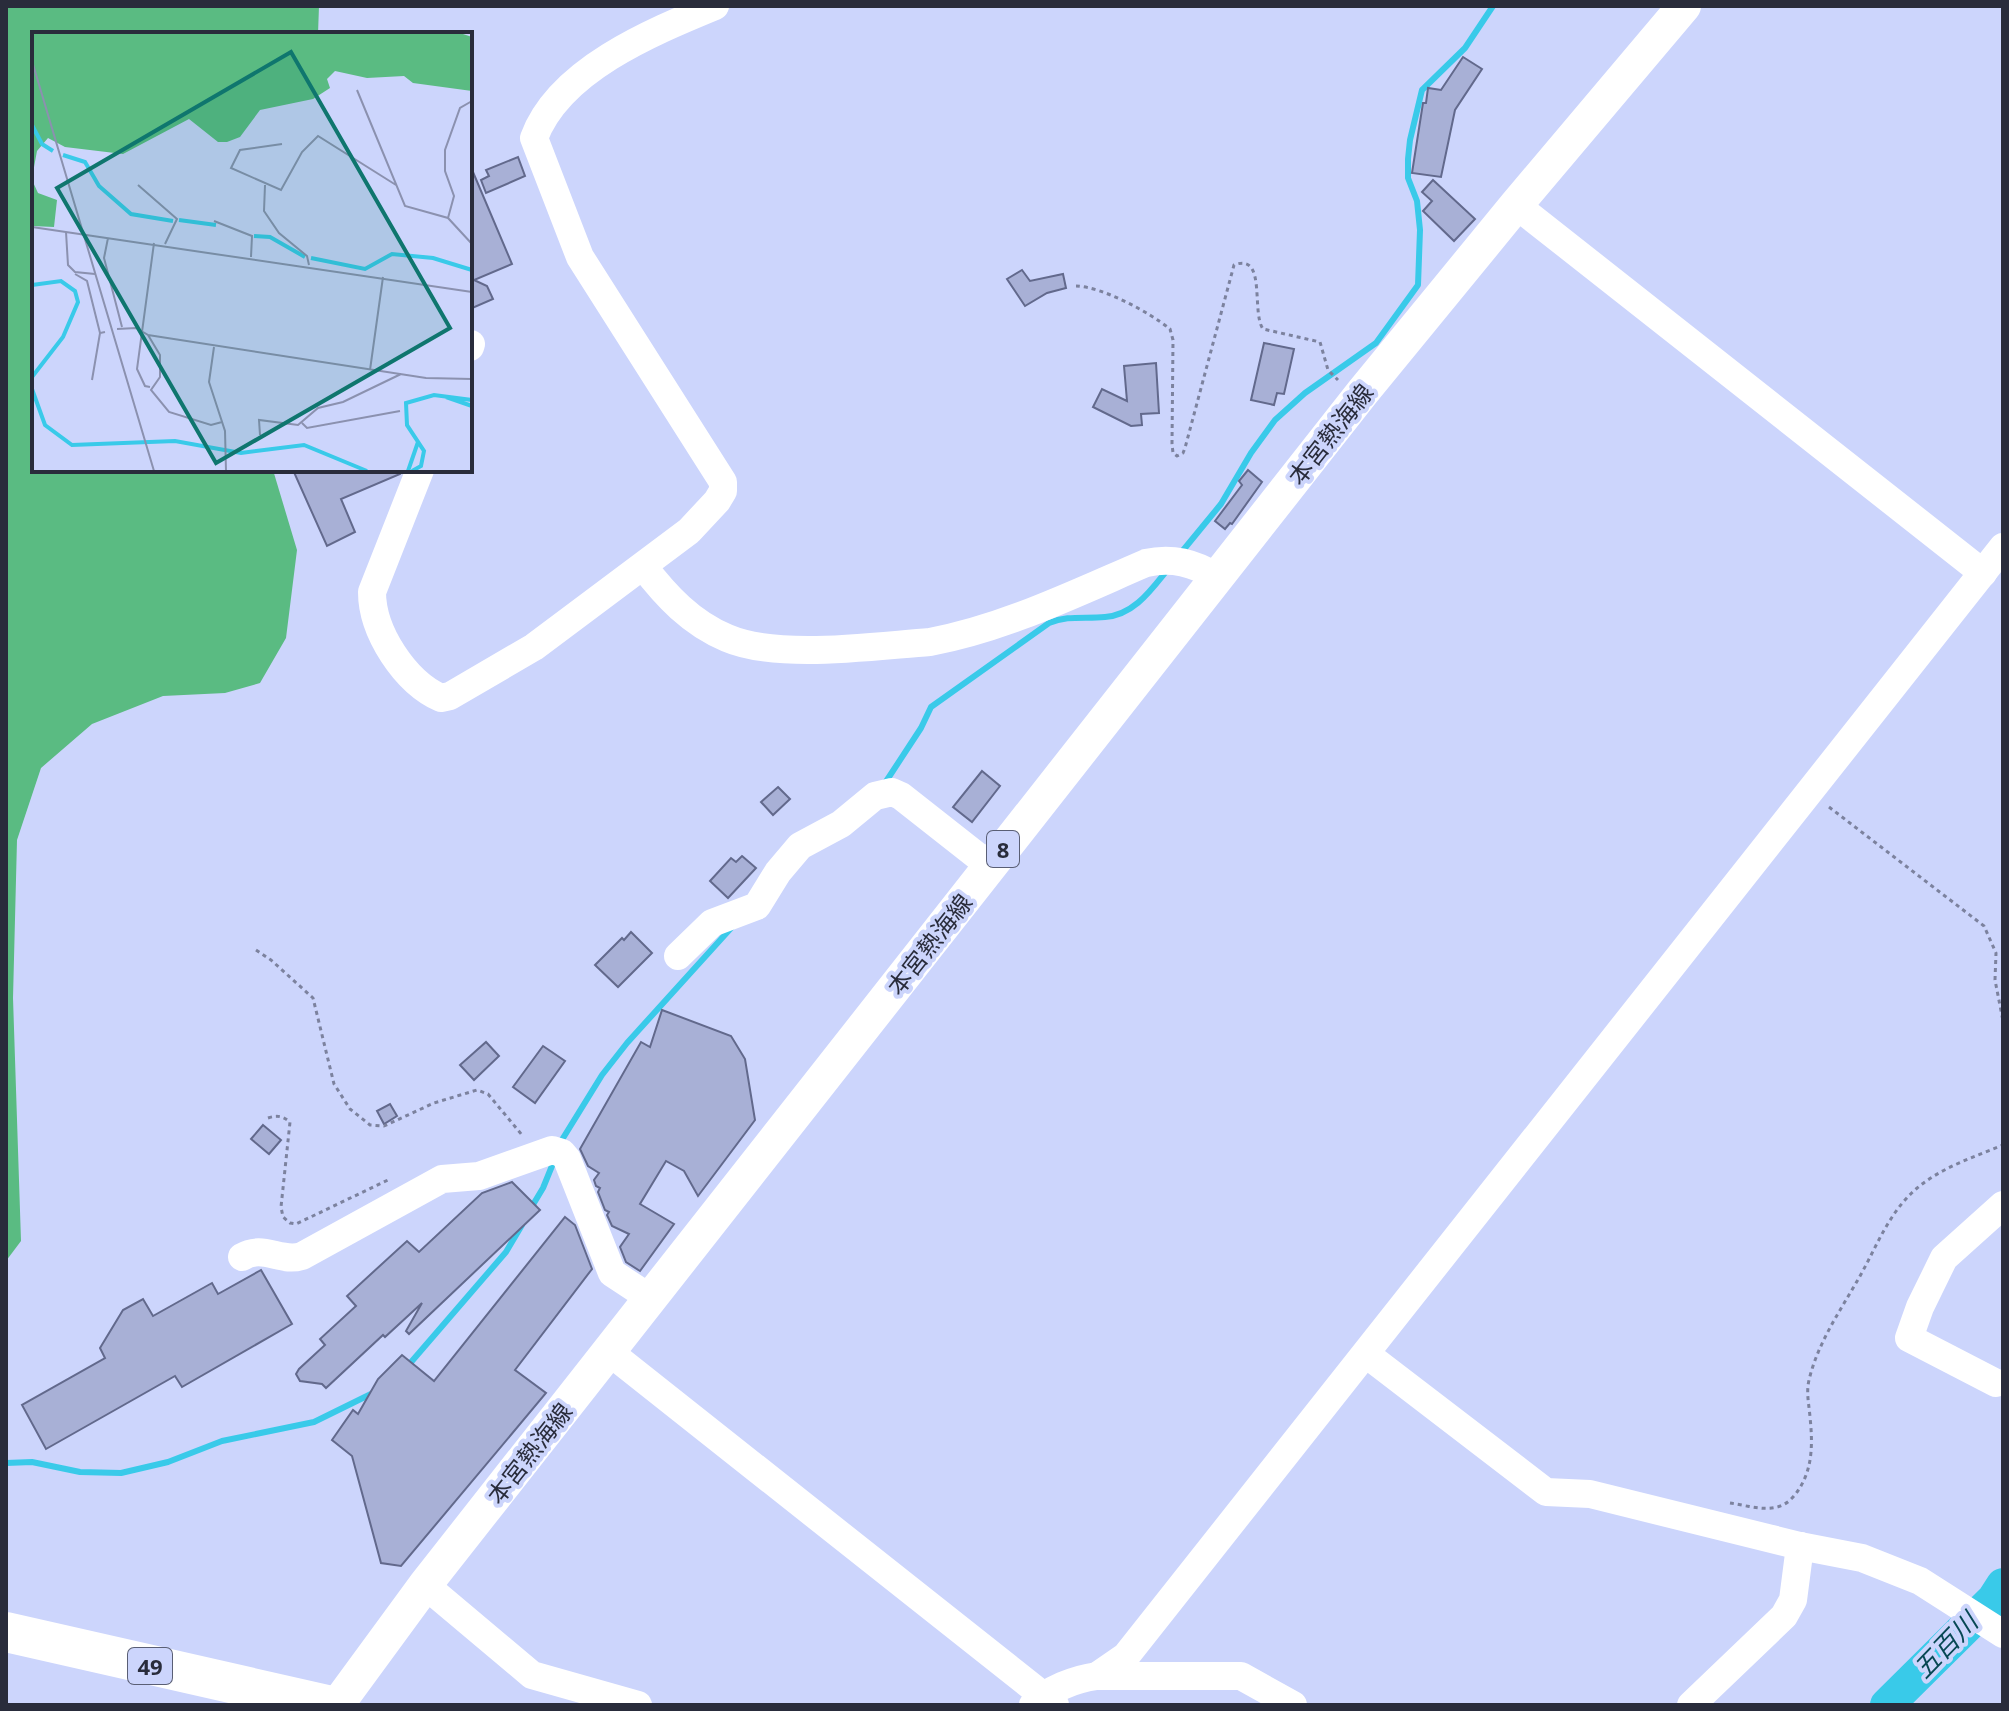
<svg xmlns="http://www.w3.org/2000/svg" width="2009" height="1711" font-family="'Open Sans','Noto Sans JP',sans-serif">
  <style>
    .forest { fill: #5abb82 }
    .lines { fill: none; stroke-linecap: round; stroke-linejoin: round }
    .stream { stroke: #39cae9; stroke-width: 6 }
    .river { stroke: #39cae9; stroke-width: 34 }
    .building { fill: #a8b0d6; stroke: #62698c; stroke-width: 2 }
    .path { stroke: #7c829e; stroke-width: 3; stroke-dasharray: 4 4; stroke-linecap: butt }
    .minor { stroke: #fff; stroke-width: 28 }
    .major { stroke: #fff; stroke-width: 34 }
    .highway { stroke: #fff; stroke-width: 40 }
    .labels { text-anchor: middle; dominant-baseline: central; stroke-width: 8; stroke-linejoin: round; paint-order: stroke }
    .shield { fill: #ccd5fc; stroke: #5a5f75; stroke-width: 2 }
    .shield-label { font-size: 22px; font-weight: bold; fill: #292c3b }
    .street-label { font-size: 24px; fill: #292c3b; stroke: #ccd5fc }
    .water-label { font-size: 26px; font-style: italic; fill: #084854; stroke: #ccd5fc }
    .inset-river { fill: none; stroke: #39cae9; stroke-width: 4 }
    .inset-road { fill: none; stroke: #8b91af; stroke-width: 2 }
    .view { fill: #0f766e; fill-opacity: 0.15; stroke: #0f766e; stroke-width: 4 }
    .inset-edge { fill: none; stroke: #292c3b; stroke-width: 4 }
  </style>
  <rect width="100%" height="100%" fill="#ccd5fc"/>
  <!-- forest -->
  <path class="forest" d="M 6,6 L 319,6 L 318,34 L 34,34 L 34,470 L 273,470 L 297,550 L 286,638 L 260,683 L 225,693 L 163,696 L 92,724 L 41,768 L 17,840 L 13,998 L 21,1241 L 6,1261 Z"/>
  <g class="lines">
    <!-- stream -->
    <g class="stream">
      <path d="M 1180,554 L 1221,504 L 1251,453 L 1275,420 L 1305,393 L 1376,343 L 1418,285 L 1420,230 L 1417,201 L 1408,178 L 1408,159 L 1410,140 L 1422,90 L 1465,48 L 1493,6"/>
      <path d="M 885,783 L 921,728 L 931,707 L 1049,623 C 1068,615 1085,619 1105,617 C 1134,615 1151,590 1168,569"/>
      <path d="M 560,1143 L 602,1075 L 627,1043 L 732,927"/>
      <path d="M 531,1208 L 543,1188 L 554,1161"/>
      <path d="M 406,1368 L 506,1252 L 522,1225"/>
      <path d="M 6,1463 L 32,1462 L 80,1472 L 121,1473 L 168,1462 L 222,1441 L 314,1422 L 375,1392"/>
    </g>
    <!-- river -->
    <path class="river" d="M 1887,1705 L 1994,1599 L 2003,1585"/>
  </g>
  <!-- building -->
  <g class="building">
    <path d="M 1463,57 L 1482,69 L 1455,110 L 1441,177 L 1412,173 L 1423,103 L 1426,103 L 1428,88 L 1441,90 Z"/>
    <path d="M 518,157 L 525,176 L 486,193 L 481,180 L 489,176 L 486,170 Z"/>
    <path d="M 470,165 L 512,264 L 474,280 L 487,286 L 493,299 L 470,309 Z"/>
    <path d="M 1433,180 L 1475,219 L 1454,241 L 1423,211 L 1432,201 L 1422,192 Z"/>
    <path d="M 1022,270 L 1030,281 L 1063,274 L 1066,288 L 1047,293 L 1025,306 L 1007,279 Z"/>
    <path d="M 1264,343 L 1294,349 L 1284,394 L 1277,393 L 1274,405 L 1251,400 Z"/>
    <path d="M 1156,363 L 1159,413 L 1141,414 L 1142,425 L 1131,426 L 1093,407 L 1102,389 L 1127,401 L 1124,366 Z"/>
    <path d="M 293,470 L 402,470 L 400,474 L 341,499 L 355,532 L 327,546 Z"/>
    <path d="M 1248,470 L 1262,482 L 1232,524 L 1230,523 L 1225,529 L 1215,521 L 1242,485 L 1239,481 Z"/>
    <path d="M 982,771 L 1000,786 L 972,822 L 953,807 Z"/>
    <path d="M 778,787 L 790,799 L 773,815 L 761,802 Z"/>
    <path d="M 742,856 L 756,868 L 728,898 L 710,881 L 731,858 L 736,862 Z"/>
    <path d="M 631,932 L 652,953 L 618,987 L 595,965 L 622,938 L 624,940 Z"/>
    <path d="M 662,1010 L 731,1036 L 745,1059 L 755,1120 L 698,1196 L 684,1171 L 666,1161 L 640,1204 L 674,1224 L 640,1271 L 626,1262 L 620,1247 L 629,1234 L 612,1226 L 607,1215 L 609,1212 L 605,1210 L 598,1192 L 600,1188 L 596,1186 L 594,1180 L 599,1173 L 588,1166 L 580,1149 L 641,1042 L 650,1047 Z"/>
    <path d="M 486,1042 L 499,1056 L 474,1080 L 460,1065 Z"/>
    <path d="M 543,1046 L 565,1061 L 535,1103 L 513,1087 Z"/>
    <path d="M 390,1104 L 397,1116 L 384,1124 L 377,1111 Z"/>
    <path d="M 263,1125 L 281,1140 L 269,1154 L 251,1139 Z"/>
    <path d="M 512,1182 L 540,1210 L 409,1334 L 406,1331 L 422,1303 L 385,1337 L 383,1335 L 326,1388 L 322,1384 L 300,1381 L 296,1374 L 299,1369 L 325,1345 L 320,1339 L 356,1306 L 347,1296 L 407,1241 L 419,1252 L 482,1193 Z"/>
    <path d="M 565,1217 L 575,1225 L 592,1269 L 515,1370 L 546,1393 L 401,1566 L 381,1563 L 352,1456 L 332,1440 L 353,1410 L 358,1414 L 378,1379 L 402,1355 L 434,1381 Z"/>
    <path d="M 261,1270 L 292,1324 L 182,1387 L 175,1376 L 46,1449 L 22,1405 L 105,1358 L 100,1348 L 123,1310 L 143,1299 L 153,1316 L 212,1283 L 218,1294 Z"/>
  </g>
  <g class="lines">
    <!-- path -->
    <g class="path">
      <path d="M 1076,286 C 1103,287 1149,312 1170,329 L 1173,340 L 1172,444 L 1173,453 L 1177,456 L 1183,453 L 1185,448 L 1234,265 C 1267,252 1251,312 1263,329 L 1320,342 L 1328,370 L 1338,380"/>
      <path d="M 1829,807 L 1984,926 L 1996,953 L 1995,980 L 2003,1021"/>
      <path d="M 256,950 L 271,960 L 313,998 L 334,1084 L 350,1109 L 370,1125 L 384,1126 L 434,1103 L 477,1090 L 488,1094 L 522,1135"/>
      <path d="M 268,1118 C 277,1115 283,1116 290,1122 L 281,1207 L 283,1217 L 290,1223 L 296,1224 L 388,1180"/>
      <path d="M 1730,1503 C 1751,1506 1777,1516 1793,1497 C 1813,1474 1813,1446 1810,1417 C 1809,1404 1806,1393 1809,1380 C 1819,1338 1846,1303 1866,1265 C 1880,1238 1892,1210 1916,1189 C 1940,1168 1974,1157 2003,1145"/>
    </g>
    <!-- minor -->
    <g class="minor">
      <path d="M 1516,205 L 1983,573"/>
      <path d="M 470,347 L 471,344"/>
      <path d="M 420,470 L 372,592 C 372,632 405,682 441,698 L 450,696 L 534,647 L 689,531 L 717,501 L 723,491 L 723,482 L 580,257 L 534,138 C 559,70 652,32 715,6"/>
      <path d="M 643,566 C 666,596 691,623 727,638 C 778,660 874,646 930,642 C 1005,628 1076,593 1146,563 C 1172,557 1194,563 1217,577"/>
      <path d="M 678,956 L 712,923 L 757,906 L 778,872 L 800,846 L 841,824 L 875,796 L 892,792 L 901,796 L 990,866"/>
      <path d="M 242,1257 C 263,1244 281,1263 302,1256 L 442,1179 L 479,1176 L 552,1150 L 562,1153 L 567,1159 L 612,1273 L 650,1298"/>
      <path d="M 608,1351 L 1055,1705"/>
      <path d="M 1366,1354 L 1546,1492 L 1590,1494 L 1800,1546 L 1862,1558 L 1920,1581 L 2003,1634"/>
      <path d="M 1996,1383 L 1909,1338 L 1920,1307 L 1944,1258 L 2003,1205"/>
      <path d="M 425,1585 L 532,1675 L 638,1705"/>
      <path d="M 1097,1676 L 1126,1656 L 2003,547"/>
      <path d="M 1033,1705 C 1049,1689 1075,1679 1097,1676 L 1241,1676 L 1293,1705"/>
      <path d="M 1691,1705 L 1784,1616 L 1793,1600 L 1800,1546"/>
    </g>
    <!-- major -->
    <path class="major" d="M 337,1705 L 425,1585 L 1362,393 L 1516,205 L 1684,6"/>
    <!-- highway -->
    <path class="highway" d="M 6,1632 L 327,1705"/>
  </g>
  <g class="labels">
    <!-- shield labels -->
    <g class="shield">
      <rect x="987" y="831" width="32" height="36" rx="6"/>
      <rect x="128" y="1648" width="44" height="36" rx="6"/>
    </g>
    <g class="shield-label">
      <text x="1003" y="849">8</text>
      <text x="150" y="1666">49</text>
    </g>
    <!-- street labels -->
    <g class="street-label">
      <text transform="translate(1330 434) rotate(-52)">本宮熱海線</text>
      <text transform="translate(929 944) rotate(-52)">本宮熱海線</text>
      <text transform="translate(529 1453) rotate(-52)">本宮熱海線</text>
    </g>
    <!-- water labels -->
    <g class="water-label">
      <text transform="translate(1945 1645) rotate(-46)">五百川</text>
    </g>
  </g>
  <!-- overview -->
  <g transform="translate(32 32)">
    <rect width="440" height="440" fill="#ccd5fc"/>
    <path d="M 0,1 L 428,1 L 440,5 L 440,59 L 381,51 L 372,44 L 335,46 L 303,39 L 295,47 L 298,56 L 281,67 L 228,78 L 208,105 L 195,110 L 186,110 L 157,87 L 91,122 L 33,115 L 16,106 L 5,119 L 0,146 ZM 0,148 L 6,161 L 25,168 L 22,195 L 0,194 Z" fill="#5abb82"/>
    <path class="inset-river" d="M 0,93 L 10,112 L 21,119M 31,123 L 53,130 L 67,154 L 99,182 L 141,189M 147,188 L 184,193M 222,204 L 238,205 L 273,225M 279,226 L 333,237 L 360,222 L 401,226 L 440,238M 0,253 L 29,249 L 43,259 L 46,270 L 31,305 L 0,345M 0,357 L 13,393 L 40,413 L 143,409 L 209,421 L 272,413 L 335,439M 414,365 L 440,374M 376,439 L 386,410M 380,439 L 389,434 L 392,419 L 375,393 L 374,371 L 402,363 L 440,368"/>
    <path class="inset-road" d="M 0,29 L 122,439M 325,58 L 373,174 L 416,186 L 440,212M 250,112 L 208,118 L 199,136 L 249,158 L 270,120 L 286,104 L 364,153M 106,153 L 145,187 L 133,212M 233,153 L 232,179 L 247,201 L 275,224 L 277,233M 416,186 L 422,164 L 413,139 L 413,118 L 428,76 L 440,69M 182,189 L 220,204 L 219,225M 0,195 L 440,260M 34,200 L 36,233 L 43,240 L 63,242M 76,206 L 72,226 L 90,295M 43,242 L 55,249 L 68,301M 85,297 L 104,296 L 116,303 L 128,323 L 128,345 L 119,358 L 137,380 L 179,393 L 190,390M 116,303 L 394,346 L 440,347M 182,315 L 177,350 L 193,399 L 194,439M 338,338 L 351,245M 60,348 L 68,301 L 73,300M 118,355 L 113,354 L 105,337 L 122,211M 270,391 L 275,396 L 368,379M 228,403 L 227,388 L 266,393 L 286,376 L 311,370 L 369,342"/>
    <path class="view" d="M 259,20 L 418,296 L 184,431 L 25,156 Z"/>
    <rect width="440" height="440" class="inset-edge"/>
  </g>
  <!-- border -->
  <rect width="2009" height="1711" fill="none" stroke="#292c3b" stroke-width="16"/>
</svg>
